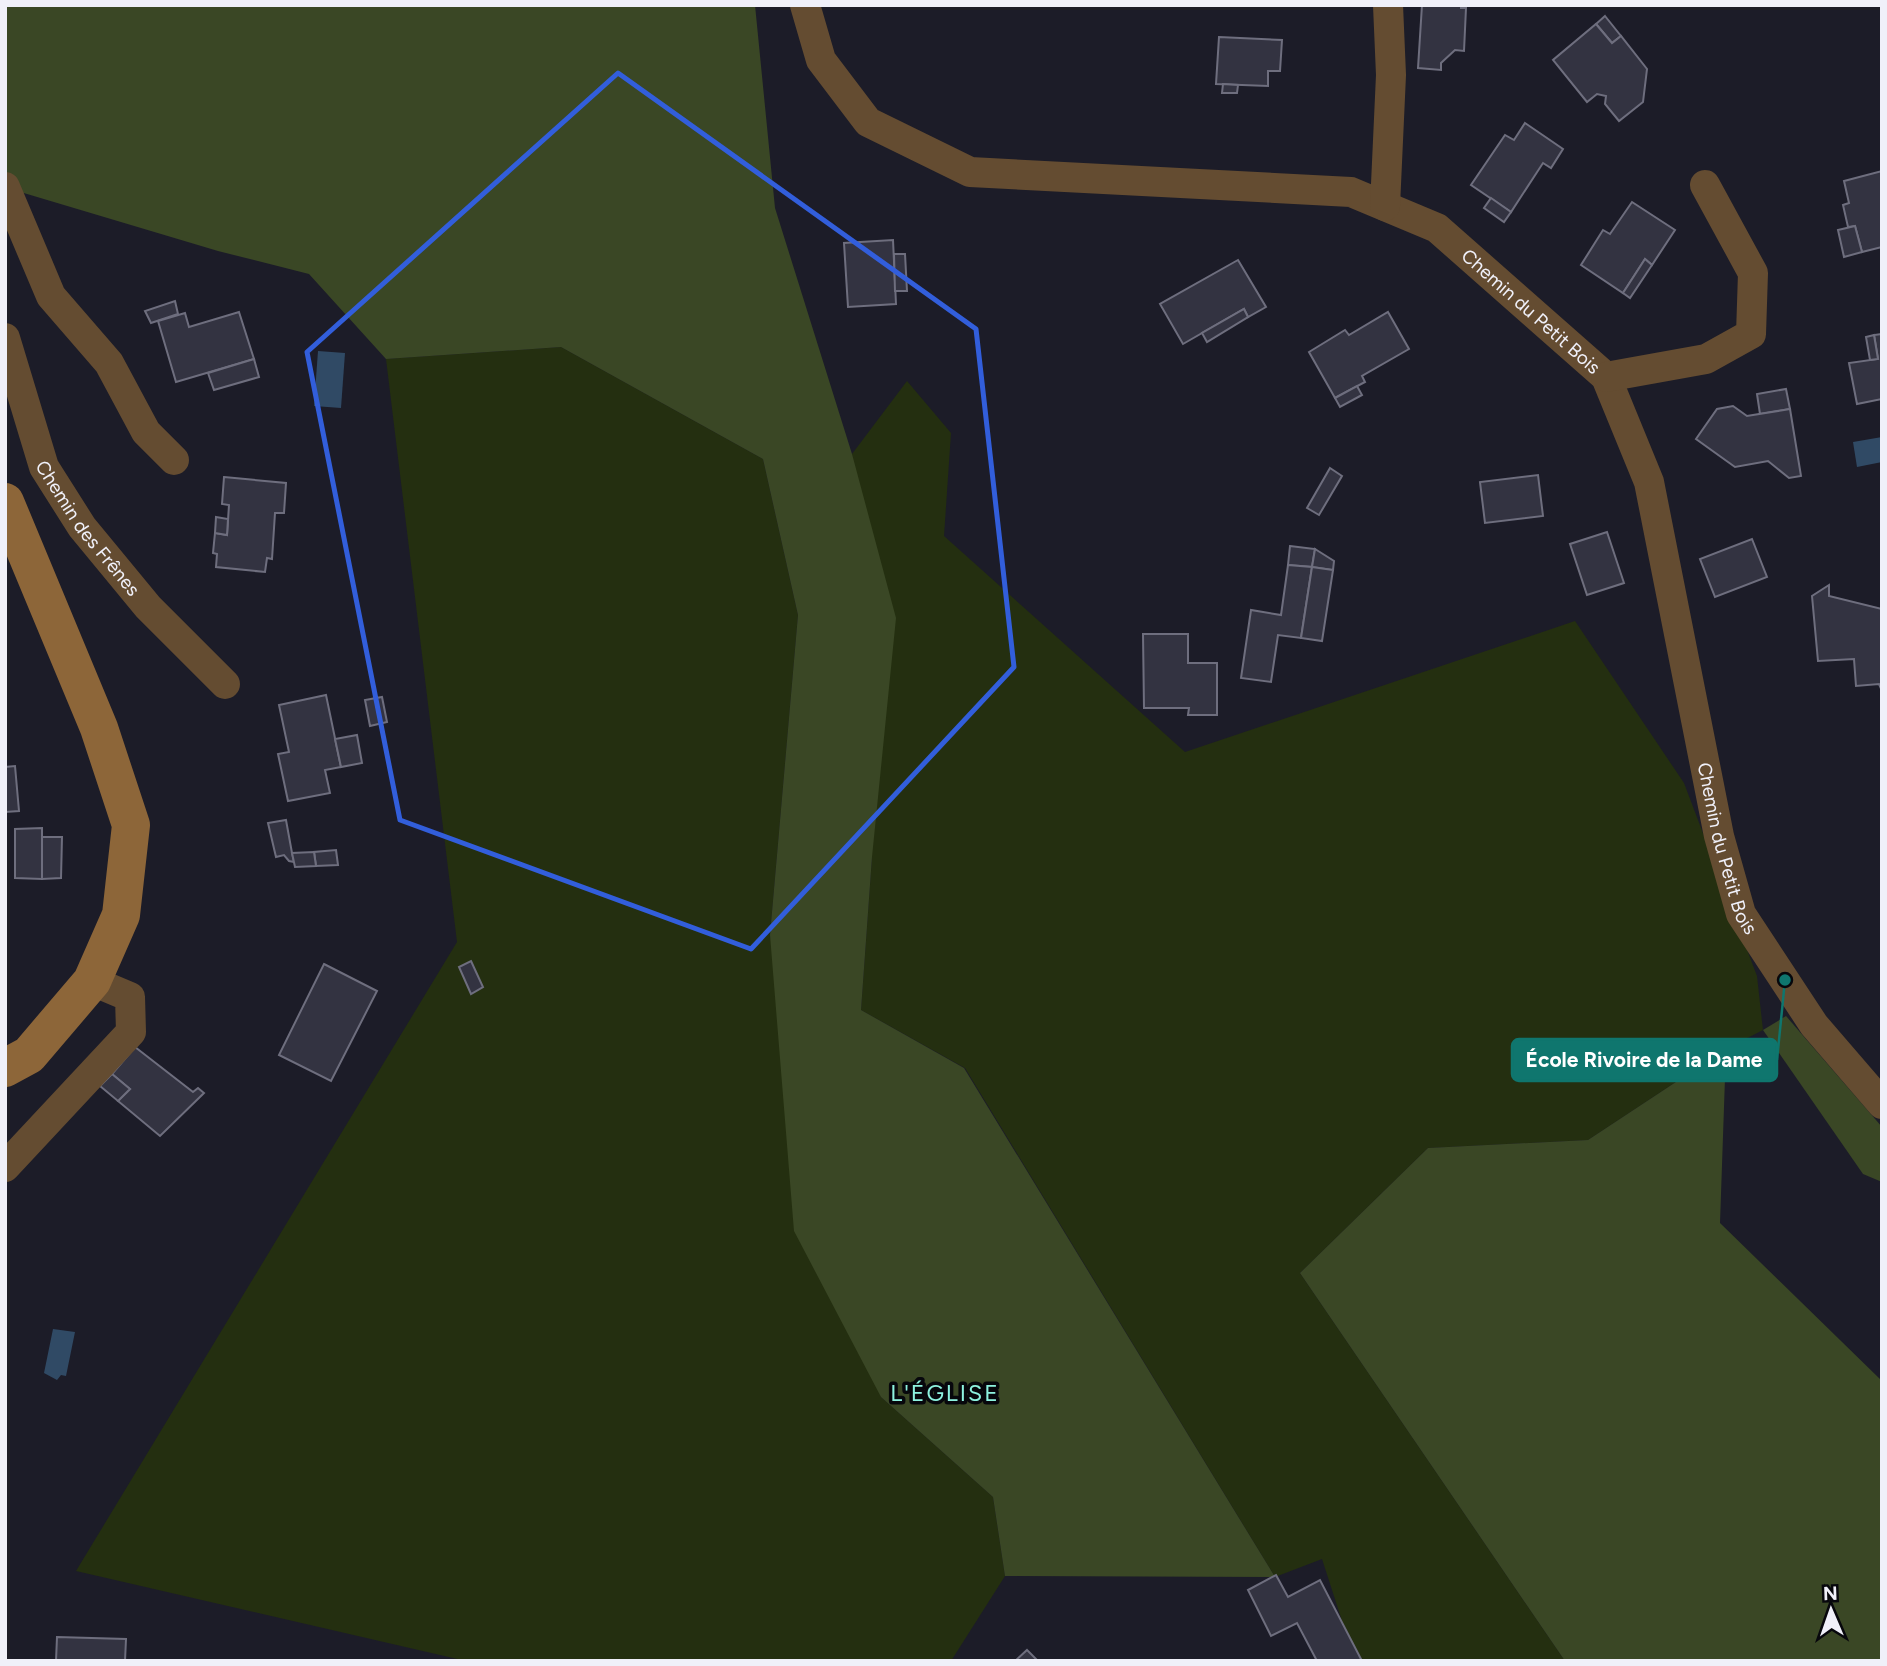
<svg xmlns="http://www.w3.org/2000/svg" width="1887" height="1666" font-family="Figtree,sans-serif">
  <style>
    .green { fill: #242f10 }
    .forest { fill: #3a4725 }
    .water { fill: #304a65 }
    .building { fill: #333341; stroke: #6e6e7e; stroke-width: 2 }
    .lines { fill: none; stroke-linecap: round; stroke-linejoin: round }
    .street { stroke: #644c31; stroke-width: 30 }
    .secondary { stroke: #8d6639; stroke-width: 38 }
    .marked { fill: none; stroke: #325edb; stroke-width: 5; stroke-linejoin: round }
    .labels { text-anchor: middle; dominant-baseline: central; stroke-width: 7; stroke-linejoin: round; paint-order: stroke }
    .street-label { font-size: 19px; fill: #f0f0f9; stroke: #07070c }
    .quarter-label { font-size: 23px; letter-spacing: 2px; fill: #8df2df; stroke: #07070c }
    .leader { fill: none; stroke: #0f766e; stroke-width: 2.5 }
    .callout-dot { fill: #0f766e; stroke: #07070c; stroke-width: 2.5 }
    .callout { fill: #0f766e; stroke: #0f766e; stroke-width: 2.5 }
    .callout-label { font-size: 21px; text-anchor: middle; font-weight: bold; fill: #fff }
  </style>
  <rect width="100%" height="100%" fill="#1c1c28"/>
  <!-- green -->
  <g class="green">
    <path d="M 561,347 L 763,459 L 798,615 L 770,935 L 881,1397 L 993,1497 L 1005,1576 L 951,1661 L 466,1661 L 76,1571 L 457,942 L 386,359 Z"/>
    <path d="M 907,381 L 951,433 L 944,536 L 1185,752 L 1575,621 L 1684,783 L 1757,976 L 1763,1030 L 1726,1049 L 1588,1140 L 1428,1148 L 1300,1273 L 1565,1661 L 1355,1661 L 1322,1559 L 1275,1577 L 965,1068 L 861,1010 L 872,857 L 852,454 Z"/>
  </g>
  <!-- forest -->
  <g class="forest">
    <path d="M 5,5 L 755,5 L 775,208 L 852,454 L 896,618 L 872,857 L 861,1010 L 964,1068 L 1275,1577 L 1005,1576 L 993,1497 L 881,1397 L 794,1231 L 770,935 L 798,615 L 763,459 L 561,347 L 386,359 L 309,274 L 218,251 L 7,188 L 5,190 Z"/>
    <path d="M 1786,1016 L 1882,1127 L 1882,1182 L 1863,1174 L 1763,1030 Z"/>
    <path d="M 1726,1049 L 1720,1223 L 1882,1381 L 1882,1661 L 1565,1661 L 1300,1273 L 1428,1148 L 1588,1140 Z"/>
  </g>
  <!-- water -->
  <g class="water">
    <path d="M 318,351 L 345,353 L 341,408 L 314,406 Z"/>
    <path d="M 1882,437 L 1882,462 L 1857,467 L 1853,442 Z"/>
    <path d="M 53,1329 L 75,1332 L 66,1376 L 61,1375 L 57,1380 L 44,1373 Z"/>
  </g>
  <!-- building -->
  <g class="building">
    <path d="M 1422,5 L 1461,5 L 1461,8 L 1466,8 L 1464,51 L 1455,50 L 1441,63 L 1441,70 L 1418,68 Z"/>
    <path d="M 1605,16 L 1621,36 L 1612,43 L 1596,24 Z"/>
    <path d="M 1596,24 L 1612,43 L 1621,36 L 1647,69 L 1643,102 L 1619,121 L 1605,104 L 1606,96 L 1597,94 L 1587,102 L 1553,60 Z"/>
    <path d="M 1219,37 L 1282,40 L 1280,71 L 1268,71 L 1268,86 L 1216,84 Z"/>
    <path d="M 1223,84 L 1238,85 L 1237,93 L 1222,93 Z"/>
    <path d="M 1525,123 L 1563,149 L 1551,168 L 1543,163 L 1511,212 L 1471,185 L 1505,135 L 1514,140 Z"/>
    <path d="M 1882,171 L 1882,247 L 1862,252 L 1855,226 L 1848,227 L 1843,205 L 1849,203 L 1844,181 Z"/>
    <path d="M 1491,198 L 1511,212 L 1504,222 L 1484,208 Z"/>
    <path d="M 1632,202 L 1675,230 L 1652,265 L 1645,259 L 1623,293 L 1581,265 L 1603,230 L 1610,234 Z"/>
    <path d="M 1855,226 L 1862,252 L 1844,257 L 1838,230 Z"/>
    <path d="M 893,240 L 896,304 L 848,307 L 844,243 Z"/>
    <path d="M 894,254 L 905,254 L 907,291 L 895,291 Z"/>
    <path d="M 1645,259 L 1652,265 L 1630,298 L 1623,293 Z"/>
    <path d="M 1238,260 L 1266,307 L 1248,317 L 1244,309 L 1183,344 L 1160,304 Z"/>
    <path d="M 175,301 L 178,314 L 151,323 L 145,311 Z"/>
    <path d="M 1244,309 L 1248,317 L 1207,342 L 1202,333 Z"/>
    <path d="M 239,312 L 254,359 L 176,382 L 158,321 L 185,313 L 189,327 Z"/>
    <path d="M 1388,312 L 1409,349 L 1362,376 L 1365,382 L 1335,398 L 1309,352 L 1345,330 L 1349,335 Z"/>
    <path d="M 1882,334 L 1882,399 L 1857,404 L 1849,363 L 1878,359 L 1874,335 Z"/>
    <path d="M 1874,335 L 1878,359 L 1870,360 L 1866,337 Z"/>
    <path d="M 254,359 L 259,377 L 214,390 L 208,373 Z"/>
    <path d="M 1357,386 L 1362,395 L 1340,407 L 1335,398 Z"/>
    <path d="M 1786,389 L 1790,409 L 1760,414 L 1757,394 Z"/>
    <path d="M 1733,406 L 1747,416 L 1790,409 L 1801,476 L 1789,478 L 1768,461 L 1735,467 L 1696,439 L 1717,409 Z"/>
    <path d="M 1330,468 L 1342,476 L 1319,515 L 1307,508 Z"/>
    <path d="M 1538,475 L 1543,516 L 1485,523 L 1480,482 Z"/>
    <path d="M 224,477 L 286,483 L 284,513 L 275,513 L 272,559 L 267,558 L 265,572 L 216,567 L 217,554 L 213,553 L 215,533 L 227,535 L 229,505 L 222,504 Z"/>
    <path d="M 216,517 L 228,519 L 227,535 L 215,533 Z"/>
    <path d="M 1607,532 L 1624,583 L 1587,595 L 1570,544 Z"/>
    <path d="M 1752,539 L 1767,577 L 1715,597 L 1700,559 Z"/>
    <path d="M 1290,546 L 1315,549 L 1312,567 L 1288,565 Z"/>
    <path d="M 1315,549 L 1334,561 L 1333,570 L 1312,567 Z"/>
    <path d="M 1288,565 L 1312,567 L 1301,638 L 1278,635 L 1271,682 L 1241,678 L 1251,610 L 1281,615 Z"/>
    <path d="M 1312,567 L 1333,570 L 1322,641 L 1301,638 Z"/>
    <path d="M 1829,585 L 1829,596 L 1882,609 L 1882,691 L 1879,684 L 1856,686 L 1854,659 L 1818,661 L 1812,596 Z"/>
    <path d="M 1143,634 L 1188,634 L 1188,663 L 1217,663 L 1217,715 L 1188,715 L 1189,708 L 1144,708 Z"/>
    <path d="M 326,695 L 341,767 L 325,770 L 330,793 L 288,801 L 278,754 L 289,752 L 279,705 Z"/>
    <path d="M 382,697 L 387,722 L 370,726 L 365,700 Z"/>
    <path d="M 357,735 L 362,763 L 341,767 L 335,739 Z"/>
    <path d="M 15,766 L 19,811 L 5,812 L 5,767 Z"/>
    <path d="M 286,820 L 292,853 L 294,862 L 289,861 L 284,855 L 276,857 L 268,823 Z"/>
    <path d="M 42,828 L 42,879 L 15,878 L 15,829 Z"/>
    <path d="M 42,837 L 62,837 L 61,878 L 42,879 Z"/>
    <path d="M 336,850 L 338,865 L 316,866 L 314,852 Z"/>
    <path d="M 314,852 L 316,866 L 295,867 L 292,853 Z"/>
    <path d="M 471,961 L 483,987 L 471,994 L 459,967 Z"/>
    <path d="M 324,964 L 377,991 L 331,1081 L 279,1055 Z"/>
    <path d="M 135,1047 L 193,1092 L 198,1088 L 204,1093 L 160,1136 L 118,1101 L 130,1089 L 112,1074 Z"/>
    <path d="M 112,1074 L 130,1089 L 118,1101 L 100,1086 Z"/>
    <path d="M 1276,1575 L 1288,1597 L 1320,1580 L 1362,1661 L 1317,1661 L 1297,1623 L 1271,1636 L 1248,1590 Z"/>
    <path d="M 57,1637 L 126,1639 L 125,1661 L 56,1661 Z"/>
    <path d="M 1027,1650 L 1038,1661 L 1015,1661 Z"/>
  </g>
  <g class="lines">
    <!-- street -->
    <g class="street">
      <path id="s1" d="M 805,5 L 821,60 L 868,122 L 970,172 L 1351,192 L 1437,228 L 1606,377 L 1649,482 L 1719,836 L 1741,914 L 1814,1025 L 1882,1104"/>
      <path d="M 5,187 L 51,296 L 109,363 L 146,432 L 174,460"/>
      <path d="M 1385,206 L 1391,75 L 1388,5"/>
      <path id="s2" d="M 5,338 L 44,467 L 82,527 L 148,607 L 225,684"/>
      <path d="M 1606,377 L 1706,359 L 1751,334 L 1753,273 L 1705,185"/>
      <path d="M 5,1167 L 131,1032 L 130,997 L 92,981"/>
    </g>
    <!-- secondary -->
    <path class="secondary" d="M 5,502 L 99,728 L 131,825 L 121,915 L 92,981 L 29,1055 L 5,1068"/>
  </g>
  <!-- marked area -->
  <path class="marked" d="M 618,73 L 976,329 L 1014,667 L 751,949 L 400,820 L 307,352 Z"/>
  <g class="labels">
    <!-- street labels -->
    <g class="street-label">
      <text stroke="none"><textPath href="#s1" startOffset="849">Chemin du Petit Bois</textPath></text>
      <text stroke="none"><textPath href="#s2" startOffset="210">Chemin des Frênes</textPath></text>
      <text stroke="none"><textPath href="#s1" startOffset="1437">Chemin du Petit Bois</textPath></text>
    </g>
    <!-- quarter labels -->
    <g class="quarter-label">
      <text x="945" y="1393">L'ÉGLISE</text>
    </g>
  </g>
  <!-- callouts -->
  <path class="leader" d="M1785 980L1777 1060"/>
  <circle class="callout-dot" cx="1785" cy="980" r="7"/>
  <rect class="callout" x="1512" y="1039" width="265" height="42" rx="7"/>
  <g class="callout-label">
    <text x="1644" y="1067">École Rivoire de la Dame</text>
  </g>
  <!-- border -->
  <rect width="1887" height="1666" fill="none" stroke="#f0f0f9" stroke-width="14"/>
  <!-- north arrow -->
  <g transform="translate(1831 1610) rotate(358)" stroke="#07070c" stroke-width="5" paint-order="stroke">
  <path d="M0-5L12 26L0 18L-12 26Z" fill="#f0f0f9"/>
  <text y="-10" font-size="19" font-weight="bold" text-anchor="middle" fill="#f0f0f9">N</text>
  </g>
</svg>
